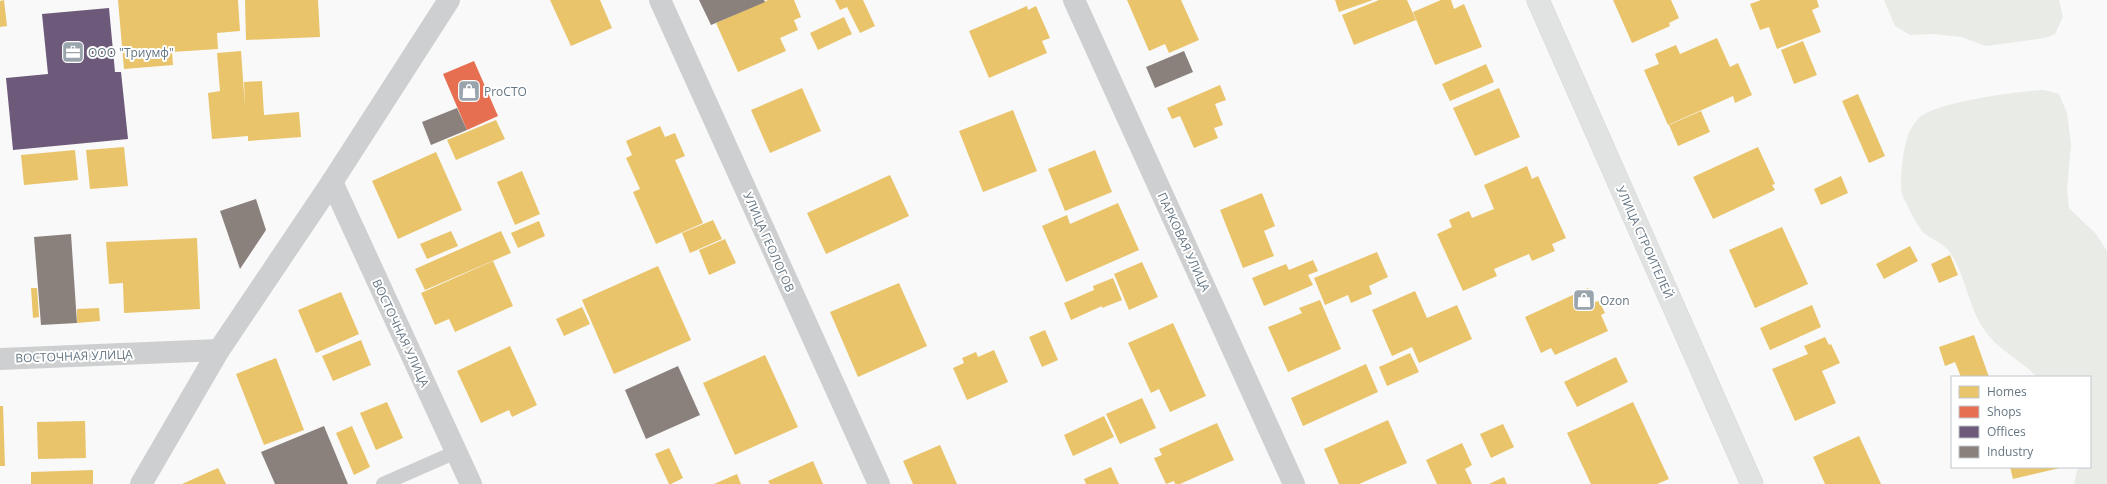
<svg xmlns="http://www.w3.org/2000/svg" width="2107" height="484" font-family="'Open Sans',sans-serif">
  <style>
    .green { fill: #e8ebe6 }
    .homes { fill: #e9c46a }
    .shops { fill: #e76f51 }
    .offices { fill: #6d597a }
    .industry { fill: #8a817c }
    .lines { fill: none; stroke-linecap: round; stroke-linejoin: round }
    .secondary-casing { stroke: #d5d6d7; stroke-width: 23 }
    .service { stroke: #cecfd0; stroke-width: 14 }
    .minor { stroke: #cecfd0; stroke-width: 22 }
    .secondary { stroke: #e1e2e2; stroke-width: 22 }
    .labels { text-anchor: middle; dominant-baseline: central; stroke-width: 4; stroke-linejoin: round; paint-order: stroke }
    .poi-label { font-size: 12px; fill: #657683; stroke: #fff; text-anchor: start }
    .street-label { font-size: 12px; fill: #657683; stroke: #fff }
  </style>
  <rect width="100%" height="100%" fill="#f9f9f9"/>
  <!-- green -->
  <g class="green">
    <path d="M 1884,0 L 2059,0 L 2063,17 L 2055,34 L 2045,38 L 1986,46 L 1961,37 L 1933,34 L 1910,35 L 1895,26 Z"/>
    <path d="M 2044,90 L 2059,94 L 2067,113 L 2071,144 L 2067,190 L 2069,208 L 2096,234 L 2107,251 L 2107,484 L 2074,484 L 2078,467 L 2090,467 L 2090,377 L 2037,377 C 2021,360 1999,351 1985,331 C 1968,307 1966,275 1949,251 C 1943,242 1929,239 1922,231 C 1916,224 1907,205 1903,197 C 1899,186 1902,169 1903,157 C 1906,142 1907,131 1918,119 C 1932,102 2020,91 2044,90 Z"/>
  </g>
  <!-- homes -->
  <g class="homes">
    <path d="M 4,0 L 7,26 L 0,27 L 0,1 Z"/>
    <path d="M 118,0 L 238,0 L 240,31 L 217,33 L 218,49 L 172,52 L 173,65 L 124,69 Z"/>
    <path d="M 245,0 L 318,0 L 320,37 L 246,40 Z"/>
    <path d="M 550,0 L 600,0 L 612,28 L 571,46 Z"/>
    <path d="M 768,0 L 794,0 L 801,17 L 794,20 L 798,30 L 780,38 L 786,51 L 738,72 L 716,23 Z"/>
    <path d="M 835,0 L 863,0 L 875,26 L 860,33 L 847,7 L 840,10 Z"/>
    <path d="M 1127,0 L 1181,0 L 1199,40 L 1169,53 L 1165,44 L 1149,51 Z"/>
    <path d="M 1335,0 L 1373,0 L 1339,12 Z"/>
    <path d="M 1379,0 L 1407,0 L 1416,20 L 1354,45 L 1342,15 Z"/>
    <path d="M 1441,0 L 1451,0 L 1454,9 L 1464,4 L 1482,47 L 1435,65 L 1413,12 Z"/>
    <path d="M 1613,0 L 1671,0 L 1679,18 L 1669,23 L 1670,26 L 1632,43 Z"/>
    <path d="M 1761,0 L 1817,0 L 1819,7 L 1812,10 L 1821,32 L 1777,49 L 1769,27 L 1760,30 L 1750,4 Z"/>
    <path d="M 1027,6 L 1028,10 L 1036,6 L 1050,38 L 1042,41 L 1047,53 L 989,78 L 969,31 Z"/>
    <path d="M 844,17 L 852,34 L 818,50 L 810,33 Z"/>
    <path d="M 1717,38 L 1730,67 L 1738,63 L 1752,95 L 1735,103 L 1733,96 L 1668,125 L 1644,70 L 1659,64 L 1655,54 L 1676,45 L 1680,54 Z"/>
    <path d="M 1803,41 L 1817,75 L 1794,84 L 1781,50 Z"/>
    <path d="M 241,51 L 245,107 L 244,82 L 262,81 L 264,115 L 299,112 L 301,137 L 248,141 L 248,136 L 212,139 L 208,93 L 220,91 L 217,53 Z"/>
    <path d="M 1486,64 L 1494,82 L 1450,101 L 1442,84 Z"/>
    <path d="M 1220,85 L 1226,100 L 1215,104 L 1223,125 L 1214,128 L 1218,138 L 1194,148 L 1180,116 L 1172,119 L 1167,108 Z"/>
    <path d="M 802,88 L 821,131 L 770,153 L 751,110 Z"/>
    <path d="M 1499,88 L 1520,137 L 1475,156 L 1453,108 Z"/>
    <path d="M 1858,94 L 1885,156 L 1869,163 L 1842,101 Z"/>
    <path d="M 1013,110 L 1037,171 L 983,192 L 959,131 Z"/>
    <path d="M 1701,111 L 1710,132 L 1678,146 L 1669,125 Z"/>
    <path d="M 496,120 L 505,139 L 456,160 L 447,140 Z"/>
    <path d="M 660,126 L 665,137 L 675,133 L 685,156 L 675,160 L 703,223 L 656,244 L 633,192 L 640,189 L 626,158 L 632,155 L 626,141 Z"/>
    <path d="M 124,147 L 128,186 L 90,189 L 86,150 Z"/>
    <path d="M 1758,147 L 1775,184 L 1772,185 L 1775,190 L 1713,219 L 1693,177 Z"/>
    <path d="M 75,150 L 78,180 L 24,185 L 21,155 Z"/>
    <path d="M 1095,150 L 1112,192 L 1065,211 L 1048,169 Z"/>
    <path d="M 436,152 L 462,210 L 398,239 L 372,181 Z"/>
    <path d="M 1527,166 L 1532,179 L 1538,176 L 1566,238 L 1552,244 L 1555,251 L 1532,261 L 1529,254 L 1494,269 L 1497,276 L 1463,291 L 1437,234 L 1452,227 L 1449,220 L 1469,211 L 1472,218 L 1494,209 L 1484,185 Z"/>
    <path d="M 522,171 L 540,214 L 515,225 L 497,182 Z"/>
    <path d="M 890,175 L 909,216 L 826,254 L 807,213 Z"/>
    <path d="M 1841,176 L 1848,193 L 1821,205 L 1814,189 Z"/>
    <path d="M 1262,193 L 1275,226 L 1264,231 L 1274,256 L 1243,268 L 1220,210 Z"/>
    <path d="M 1118,203 L 1139,250 L 1066,282 L 1042,226 L 1067,215 L 1070,224 Z"/>
    <path d="M 713,220 L 722,239 L 690,253 L 682,233 Z"/>
    <path d="M 539,221 L 545,236 L 518,248 L 511,233 Z"/>
    <path d="M 1782,227 L 1808,284 L 1755,308 L 1729,250 Z"/>
    <path d="M 451,231 L 458,246 L 427,259 L 420,244 Z"/>
    <path d="M 501,231 L 511,253 L 425,290 L 415,269 Z"/>
    <path d="M 197,238 L 200,309 L 124,313 L 123,283 L 109,284 L 106,242 Z"/>
    <path d="M 725,239 L 736,263 L 709,275 L 699,250 Z"/>
    <path d="M 1910,246 L 1918,261 L 1884,279 L 1876,264 Z"/>
    <path d="M 1377,252 L 1388,277 L 1369,286 L 1372,294 L 1351,303 L 1348,295 L 1325,305 L 1314,278 Z"/>
    <path d="M 1950,255 L 1958,275 L 1939,283 L 1931,264 Z"/>
    <path d="M 1313,260 L 1318,271 L 1308,275 L 1313,285 L 1264,306 L 1252,278 L 1286,264 L 1289,270 Z"/>
    <path d="M 493,261 L 513,306 L 455,332 L 449,319 L 435,325 L 421,293 Z"/>
    <path d="M 1142,262 L 1158,297 L 1129,310 L 1114,274 Z"/>
    <path d="M 658,266 L 691,340 L 614,374 L 582,300 Z"/>
    <path d="M 1113,278 L 1122,300 L 1102,308 L 1102,306 L 1071,320 L 1064,303 L 1094,290 L 1093,286 Z"/>
    <path d="M 899,283 L 927,346 L 858,377 L 830,312 Z"/>
    <path d="M 31,288 L 37,288 L 39,317 L 33,318 Z"/>
    <path d="M 1588,288 L 1595,302 L 1599,301 L 1605,313 L 1601,315 L 1608,331 L 1555,355 L 1551,348 L 1541,353 L 1525,317 Z"/>
    <path d="M 1415,291 L 1427,318 L 1457,305 L 1472,339 L 1419,363 L 1412,347 L 1392,356 L 1372,310 Z"/>
    <path d="M 341,292 L 359,334 L 316,353 L 298,310 Z"/>
    <path d="M 1320,300 L 1341,349 L 1288,372 L 1268,327 L 1302,313 L 1299,308 Z"/>
    <path d="M 1812,305 L 1821,327 L 1770,350 L 1760,328 Z"/>
    <path d="M 582,307 L 590,324 L 564,336 L 556,319 Z"/>
    <path d="M 99,308 L 100,321 L 77,323 L 77,309 Z"/>
    <path d="M 1173,323 L 1206,396 L 1170,412 L 1159,389 L 1151,393 L 1128,343 Z"/>
    <path d="M 1045,330 L 1058,360 L 1042,367 L 1029,337 Z"/>
    <path d="M 1974,335 L 1989,377 L 1961,377 L 1955,362 L 1945,366 L 1939,347 Z"/>
    <path d="M 1825,337 L 1829,345 L 1831,344 L 1840,363 L 1822,371 L 1836,403 L 1795,421 L 1772,369 L 1808,354 L 1804,346 Z"/>
    <path d="M 361,340 L 371,365 L 333,381 L 322,356 Z"/>
    <path d="M 510,346 L 537,405 L 512,417 L 509,410 L 481,423 L 457,371 Z"/>
    <path d="M 994,350 L 1008,382 L 967,400 L 953,368 L 964,363 L 962,358 L 976,352 L 978,357 Z"/>
    <path d="M 1410,353 L 1419,372 L 1387,386 L 1379,367 Z"/>
    <path d="M 765,355 L 798,427 L 735,455 L 703,383 Z"/>
    <path d="M 1616,357 L 1628,382 L 1577,407 L 1564,382 Z"/>
    <path d="M 276,358 L 304,430 L 264,445 L 236,374 Z"/>
    <path d="M 1366,364 L 1378,392 L 1303,426 L 1291,398 Z"/>
    <path d="M 1142,398 L 1156,428 L 1120,444 L 1106,414 Z"/>
    <path d="M 387,402 L 403,438 L 376,450 L 360,413 Z"/>
    <path d="M 1633,402 L 1669,479 L 1657,484 L 1591,484 L 1567,433 Z"/>
    <path d="M 0,406 L 3,406 L 5,466 L 0,466 Z"/>
    <path d="M 1104,416 L 1114,437 L 1073,456 L 1064,435 Z"/>
    <path d="M 1388,420 L 1407,463 L 1359,484 L 1339,484 L 1324,449 Z"/>
    <path d="M 85,421 L 86,458 L 38,459 L 37,422 Z"/>
    <path d="M 1217,423 L 1234,460 L 1180,484 L 1175,484 L 1174,481 L 1166,484 L 1154,458 L 1162,455 L 1159,449 Z"/>
    <path d="M 1503,424 L 1514,447 L 1491,458 L 1480,434 Z"/>
    <path d="M 352,426 L 370,467 L 354,475 L 336,433 Z"/>
    <path d="M 1859,436 L 1881,484 L 1825,484 L 1813,457 Z"/>
    <path d="M 1462,443 L 1472,465 L 1465,469 L 1472,484 L 1437,484 L 1426,460 Z"/>
    <path d="M 940,445 L 957,484 L 913,484 L 903,461 Z"/>
    <path d="M 669,448 L 683,478 L 671,484 L 669,484 L 655,454 Z"/>
    <path d="M 813,461 L 823,484 L 770,484 L 768,481 Z"/>
    <path d="M 1111,467 L 1119,484 L 1086,484 L 1084,479 Z"/>
    <path d="M 2010,467 L 2060,467 L 2060,468 L 2013,479 Z"/>
    <path d="M 218,468 L 226,484 L 182,484 Z"/>
    <path d="M 93,470 L 93,484 L 31,484 L 31,472 Z"/>
    <path d="M 737,474 L 741,484 L 714,484 Z"/>
    <path d="M 1504,477 L 1507,484 L 1489,484 Z"/>
  </g>
  <!-- shops -->
  <path class="shops" d="M 474,61 L 498,116 L 467,130 L 443,74 Z"/>
  <!-- offices -->
  <path class="offices" d="M 109,8 L 115,72 L 121,72 L 128,139 L 13,150 L 6,78 L 48,74 L 42,14 Z"/>
  <!-- industry -->
  <g class="industry">
    <path d="M 699,0 L 764,0 L 765,2 L 711,25 Z"/>
    <path d="M 1184,51 L 1193,72 L 1155,88 L 1146,67 Z"/>
    <path d="M 457,108 L 467,130 L 431,145 L 422,122 Z"/>
    <path d="M 256,199 L 266,230 L 240,269 L 220,211 Z"/>
    <path d="M 71,234 L 77,323 L 41,325 L 34,237 Z"/>
    <path d="M 678,366 L 700,415 L 646,439 L 625,390 Z"/>
    <path d="M 324,426 L 348,484 L 275,484 L 261,452 Z"/>
  </g>
  <g class="lines">
    <!-- secondary casing -->
    <g class="secondary-casing">
      <path id="secondary" d="M 1538,0 L 1752,484"/>
    </g>
    <!-- service -->
    <path class="service" d="M 383,484 L 456,452"/>
    <!-- minor -->
    <g class="minor">
      <path d="M 660,0 L 879,484"/>
      <path d="M 1074,0 L 1294,484"/>
      <path d="M 332,182 L 471,484"/>
      <path d="M 0,359 L 219,350"/>
      <path d="M 141,484 L 219,350 L 332,182 L 449,0"/>
    </g>
    <!-- secondary -->
    <use href="#secondary" class="secondary"/>
  </g>
  <!-- icons -->
  <defs>
    <g id="office-square" transform="scale(1.15)"><rect x="-9" y="-9" width="18" height="18" rx="4" fill="#99a4ac" stroke="#fff"/><path d="M-6-3h4V-5.5h4V-3h4V5H-6ZM-1-4.5V-3h2v-1.5ZM-6 0V1H6V0Z" fill="#fff"/></g>
    <g id="shop-square" transform="scale(1.15)"><rect x="-9" y="-9" width="18" height="18" rx="4" fill="#99a4ac" stroke="#fff"/><path d="M-5-2.5h2.3a2.7 3.5 0 0 1 5.4 0H5L5.5 6h-11ZM-1.5-2.5h3a1.5 2.3 0 0 0-3 0Z" fill="#fff"/></g>
  </defs>
  <g fill-rule="evenodd">
    <use href="#office-square" x="73" y="52"/>
    <use href="#shop-square" x="469" y="91"/>
    <use href="#shop-square" x="1584" y="300"/>
  </g>
  <g class="labels">
    <!-- poi labels -->
    <g class="poi-label">
      <text x="88" y="52">ООО "Триумф"</text>
      <text x="484" y="91">ProСТО</text>
      <text x="1600" y="300">Ozon</text>
    </g>
    <!-- street labels -->
    <g class="street-label">
      <text transform="translate(769 242) rotate(66)">УЛИЦА ГЕОЛОГОВ</text>
      <text transform="translate(1184 242) rotate(65)">ПАРКОВАЯ УЛИЦА</text>
      <text transform="translate(1645 242) rotate(66)">УЛИЦА СТРОИТЕЛЕЙ</text>
      <text transform="translate(401 333) rotate(65)">ВОСТОЧНАЯ УЛИЦА</text>
      <text transform="translate(74 356) rotate(-2)">ВОСТОЧНАЯ УЛИЦА</text>
    </g>
  </g>
  <!-- legend -->
  <rect x="1951" y="376" width="140" height="92" fill="#ffffff" stroke="#c1c8cd"/>
  <rect x="1959" y="386" width="20" height="12" fill="#e9c46a" stroke="#c1c8cd"/>
  <text x="1987" y="396" font-size="12" fill="#657683">Homes</text>
  <rect x="1959" y="406" width="20" height="12" fill="#e76f51" stroke="#c1c8cd"/>
  <text x="1987" y="416" font-size="12" fill="#657683">Shops</text>
  <rect x="1959" y="426" width="20" height="12" fill="#6d597a" stroke="#c1c8cd"/>
  <text x="1987" y="436" font-size="12" fill="#657683">Offices</text>
  <rect x="1959" y="446" width="20" height="12" fill="#8a817c" stroke="#c1c8cd"/>
  <text x="1987" y="456" font-size="12" fill="#657683">Industry</text>
</svg>
